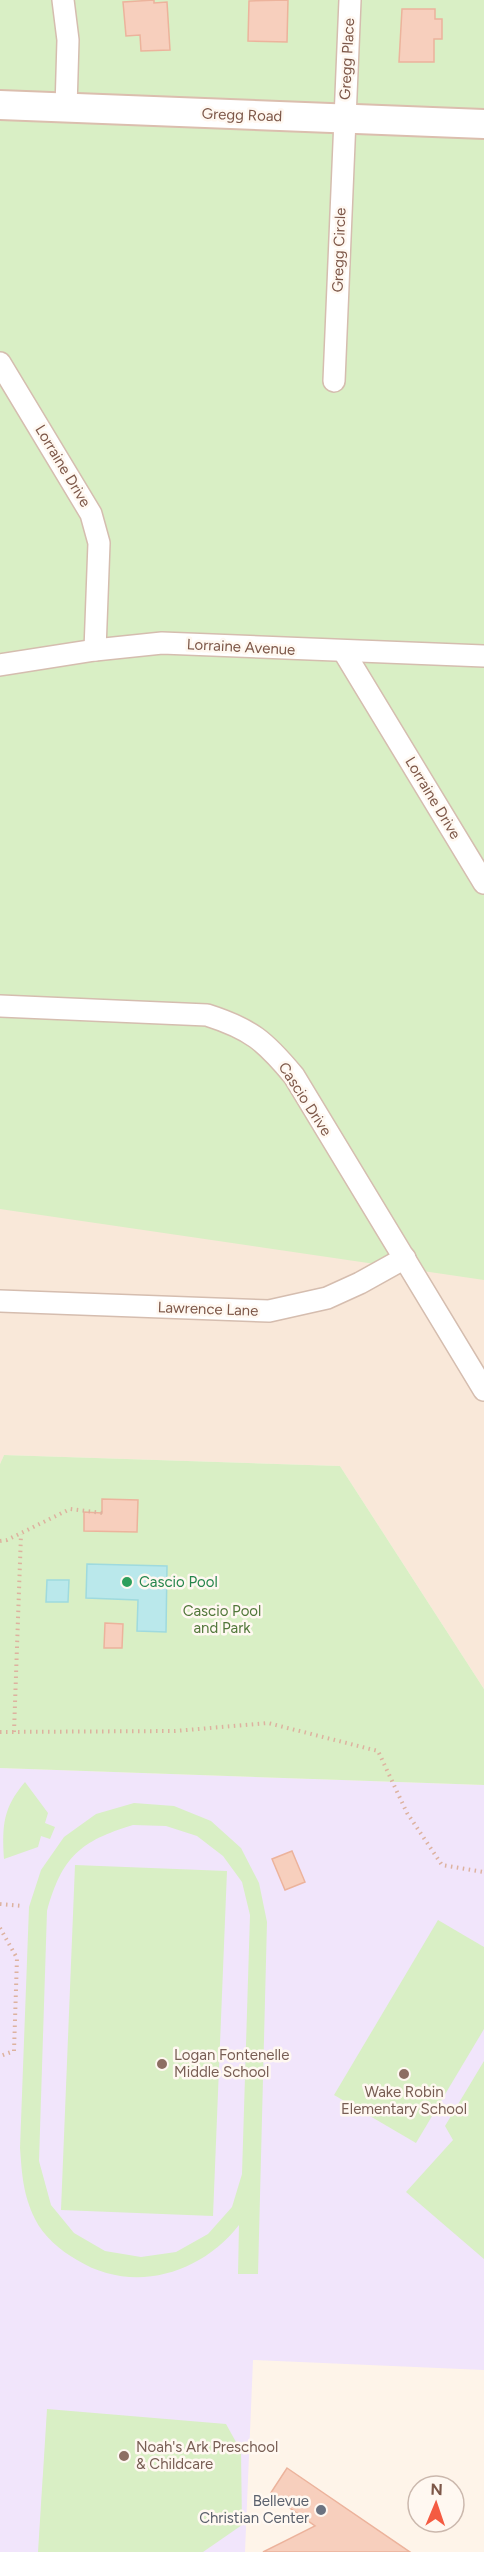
<svg xmlns="http://www.w3.org/2000/svg" width="484" height="2552" font-family="Figtree,sans-serif">
  <style>
    .residential { fill: #f9e8d9 }
    .education { fill: #f1e5fb }
    .green { fill: #d9efc5; fill-rule: evenodd }
    .water { fill: #bae8eb; stroke: #9fdade; stroke-width: 1.5 }
    .building { fill: #f7cfbd; stroke: #ecb39c; stroke-width: 1.5 }
    .lines { fill: none; stroke-linecap: round; stroke-linejoin: round }
    .street-casing { stroke: #d5bdaf; stroke-width: 24 }
    .secondary-casing { stroke: #dbbeae; stroke-width: 32 }
    .path { stroke: #ddb29f; stroke-width: 4; stroke-dasharray: 1.5 4.5; stroke-linecap: butt }
    .street { stroke: #fff; stroke-width: 21 }
    .secondary { stroke: #fff; stroke-width: 28 }
    .leisure-dot { fill: #2e9e5b; stroke: #fff8f1; stroke-width: 2 }
    .education-dot { fill: #8d6e63; stroke: #fff8f1; stroke-width: 2 }
    .worship-dot { fill: #6b7280; stroke: #fff8f1; stroke-width: 2 }
    .labels { text-anchor: middle; dominant-baseline: central; stroke-width: 5; stroke-linejoin: round; paint-order: stroke }
    .street-label { font-size: 15px; fill: #7d5748; stroke: #fff8f1 }
    .leisure-label { font-size: 15px; fill: #27864d; stroke: #fff8f1; text-anchor: start }
    .park-label { font-size: 15px; fill: #51773a; stroke: #fff8f1 }
    .education-label { font-size: 15px; fill: #785e54; stroke: #fff8f1; text-anchor: start }
    .worship-label { font-size: 15px; fill: #5b616d; stroke: #fff8f1; text-anchor: end }
  </style>
  <rect width="100%" height="100%" fill="#fef4e9"/>
  <!-- residential -->
  <path class="residential" d="M 0,0 L 484,0 L 484,1689 L 340,1466 L 4,1455 L 0,1464 Z"/>
  <!-- education -->
  <path class="education" d="M 0,1768 L 484,1785 L 484,2370 L 253,2360 L 245,2552 L 0,2552 Z"/>
  <!-- green -->
  <g class="green">
    <path d="M 0,0 L 484,0 L 484,1280 L 0,1209 Z"/>
    <path d="M 4,1455 L 340,1466 L 484,1689 L 484,1785 L 0,1768 L 0,1464 Z"/>
    <path d="M 25,1782 L 48,1813 L 45,1823 L 55,1827 L 50,1839 L 41,1836 L 38,1847 L 4,1859 C 2,1825 3,1808 25,1782 Z"/>
    <path d="M 134,1803 L 174,1806 L 211,1821 L 241,1848 L 259,1883 L 267,1922 L 258,2274 L 238,2274 L 239,2225 C 200,2275 132,2294 77,2260 C 61,2251 43,2236 35,2219 C 23,2194 22,2175 20,2148 L 29,1907 L 41,1870 L 64,1837 L 96,1814 ZM 133,1825 L 166,1826 L 197,1836 L 223,1856 L 242,1882 L 250,1915 L 242,2174 L 232,2207 L 208,2234 L 176,2252 L 141,2257 L 105,2251 L 74,2233 L 51,2205 L 39,2161 L 47,1911 C 62,1857 80,1841 133,1825 Z"/>
    <path d="M 75,1865 L 227,1871 L 213,2216 L 61,2210 Z"/>
    <path d="M 438,1920 L 484,1947 L 484,2029 L 416,2143 L 334,2095 Z"/>
    <path d="M 484,2061 L 484,2259 L 406,2192 L 453,2140 L 445,2126 Z"/>
    <path d="M 47,2409 L 226,2424 L 241,2451 L 242,2525 L 203,2552 L 38,2552 Z"/>
  </g>
  <!-- water -->
  <g class="water">
    <path d="M 87,1564 L 167,1566 L 166,1632 L 137,1631 L 138,1600 L 86,1598 Z"/>
    <path d="M 47,1580 L 69,1580 L 68,1602 L 46,1602 Z"/>
  </g>
  <!-- building -->
  <g class="building">
    <path d="M 154,0 L 154,3 L 167,2 L 170,50 L 141,51 L 140,35 L 126,36 L 123,2 Z"/>
    <path d="M 288,0 L 287,42 L 248,41 L 249,1 Z"/>
    <path d="M 402,9 L 435,9 L 435,19 L 442,19 L 442,39 L 434,39 L 434,62 L 399,62 Z"/>
    <path d="M 102,1499 L 138,1500 L 137,1532 L 84,1531 L 84,1512 L 102,1513 Z"/>
    <path d="M 105,1623 L 123,1624 L 122,1648 L 104,1648 Z"/>
    <path d="M 292,1851 L 305,1882 L 285,1890 L 272,1859 Z"/>
    <path d="M 287,2468 L 410,2552 L 263,2552 L 315,2526 L 270,2494 Z"/>
  </g>
  <g class="lines">
    <!-- street casing -->
    <g class="street-casing">
      <g id="street">
        <path d="M 63,0 L 68,40 L 66,108"/>
        <path d="M 0,363 L 91,514 L 99,543 L 95,650"/>
        <path d="M 334,381 L 350,0"/>
        <path d="M 344,652 L 484,883"/>
        <path d="M 0,665 L 95,650 L 162,643 L 484,656"/>
        <path d="M 0,1006 L 207,1015 C 251,1029 265,1041 294,1076 L 484,1390"/>
        <path d="M 0,1301 L 269,1311 L 327,1298 L 360,1283 L 405,1258"/>
      </g>
    </g>
    <!-- secondary casing -->
    <g class="secondary-casing">
      <path id="secondary" d="M 0,105 L 484,124"/>
    </g>
    <!-- path -->
    <g class="path">
      <path d="M 0,1541 L 7,1540 L 70,1509 L 102,1513"/>
      <path d="M 0,1732 L 175,1731 L 268,1723 L 378,1751 L 407,1813 L 442,1865 L 484,1872"/>
      <path d="M 14,1732 L 21,1534"/>
      <path d="M 0,1904 L 23,1906"/>
      <path d="M 0,1928 L 17,1958 L 14,2051 L 0,2056"/>
    </g>
    <!-- street -->
    <use href="#street" class="street"/>
    <!-- secondary -->
    <use href="#secondary" class="secondary"/>
  </g>
  <!-- markers -->
  <circle class="leisure-dot" cx="127" cy="1582" r="6"/>
  <g class="education-dot">
    <circle cx="162" cy="2064" r="6"/>
    <circle cx="404" cy="2074" r="6"/>
    <circle cx="124" cy="2456" r="6"/>
  </g>
  <circle class="worship-dot" cx="321" cy="2510" r="6"/>
  <g class="labels">
    <!-- street labels -->
    <g class="street-label">
      <text transform="translate(347 59) rotate(-87)">Gregg Place</text>
      <text transform="translate(242 115) rotate(2)">Gregg Road</text>
      <text transform="translate(339 250) rotate(-88)">Gregg Circle</text>
      <text transform="translate(63 466) rotate(59)">Lorraine Drive</text>
      <text transform="translate(241 647) rotate(3)">Lorraine Avenue</text>
      <text transform="translate(433 798) rotate(59)">Lorraine Drive</text>
      <text transform="translate(305 1099) rotate(57)">Cascio Drive</text>
      <text transform="translate(208 1309) rotate(2)">Lawrence Lane</text>
    </g>
    <!-- leisure labels -->
    <g class="leisure-label">
      <text x="139" y="1582">Cascio Pool</text>
    </g>
    <!-- park labels -->
    <g class="park-label">
      <text x="222" y="1611">Cascio Pool<tspan x="222" dy="17">and Park</tspan></text>
    </g>
    <!-- education labels -->
    <g class="education-label">
      <text x="174" y="2055">Logan Fontenelle<tspan x="174" dy="17">Middle School</tspan></text>
      <text x="404" y="2092" text-anchor="middle">Wake Robin<tspan x="404" dy="17">Elementary School</tspan></text>
      <text x="136" y="2447">Noah's Ark Preschool<tspan x="136" dy="17">&amp; Childcare</tspan></text>
    </g>
    <!-- worship labels -->
    <g class="worship-label">
      <text x="309" y="2501">Bellevue<tspan x="309" dy="17">Christian Center</tspan></text>
    </g>
  </g>
  <!-- north arrow -->
  <g transform="translate(436 2504) rotate(2)"><circle r="28" fill="#fff8f1" stroke="#cbb8ad" stroke-width="1.5"/>
  <path d="M0-4.5L10 22L0 15L-10 22Z" fill="#f45b42"/>
  <text y="-9" font-size="16" font-weight="bold" text-anchor="middle" fill="#7d5748">N</text>
  </g>
</svg>
